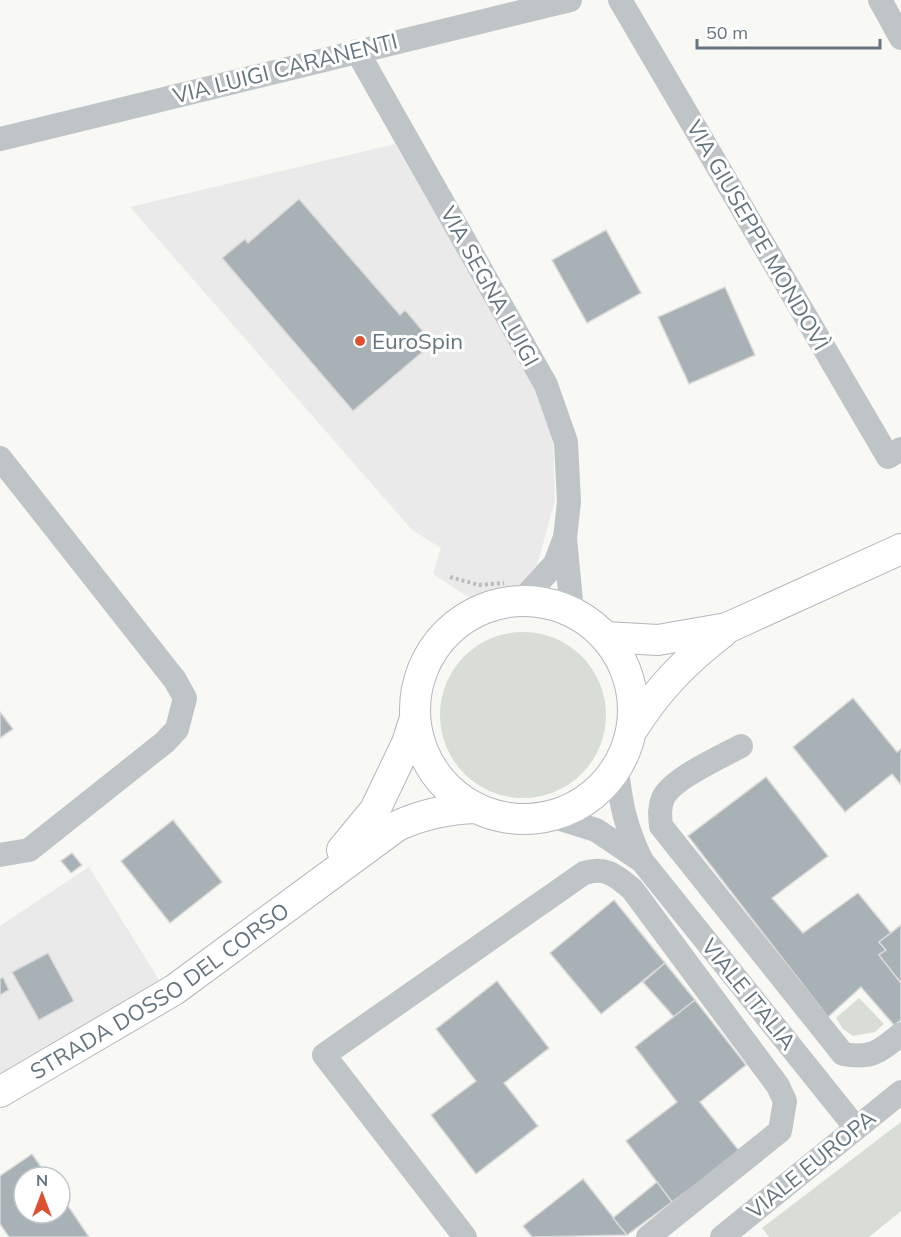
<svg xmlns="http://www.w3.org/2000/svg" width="901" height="1237" font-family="Mulish,sans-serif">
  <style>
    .built { fill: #e9eae9 }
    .green { fill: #d8ddd5 }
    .building { fill: #a8b1b6; stroke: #dadad8; stroke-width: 1.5 }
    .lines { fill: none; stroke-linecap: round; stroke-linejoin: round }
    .major-casing { stroke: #b3b8bc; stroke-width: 32 }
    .path { stroke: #babdbf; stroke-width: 4; stroke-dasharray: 3 3; stroke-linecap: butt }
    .minor { stroke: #bfc4c7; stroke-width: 24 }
    .major { stroke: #fff; stroke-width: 30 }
    .poi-dot { fill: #dd5031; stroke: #fff; stroke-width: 2 }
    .labels { text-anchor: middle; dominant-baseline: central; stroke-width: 6; stroke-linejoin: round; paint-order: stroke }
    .street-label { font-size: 22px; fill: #64757f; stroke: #fff }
    .poi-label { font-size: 22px; fill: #64757f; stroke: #fff; text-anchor: start }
  </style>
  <rect width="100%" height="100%" fill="#f8f8f5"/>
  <!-- built -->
  <g class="built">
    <path d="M 395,144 L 535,388 L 553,438 L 555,501 L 537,565 L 512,592 L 473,600 L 433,574 L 441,548 L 412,530 L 130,207 Z"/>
    <path d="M 89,867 L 164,988 L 0,1085 L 0,926 Z"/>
  </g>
  <!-- green -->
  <g class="green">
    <circle cx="523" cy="715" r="83"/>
    <path d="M 859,998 L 884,1024 L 875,1032 L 853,1036 L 843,1029 L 836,1018 Z"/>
    <path d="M 901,1122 L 901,1211 L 869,1237 L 769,1237 L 762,1228 Z"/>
  </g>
  <!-- building -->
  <g class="building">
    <path d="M 299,199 L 400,315 L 405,310 L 433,343 L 353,411 L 222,258 L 245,239 L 248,243 Z"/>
    <path d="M 606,230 L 641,293 L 587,323 L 552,260 Z"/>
    <path d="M 725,287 L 755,355 L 689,384 L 658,317 Z"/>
    <path d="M 853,698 L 897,752 L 901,749 L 901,785 L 892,774 L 845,812 L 793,747 Z"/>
    <path d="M 0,712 L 13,729 L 0,738 Z"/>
    <path d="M 766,777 L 828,856 L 772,898 L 803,933 L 858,893 L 891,933 L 879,942 L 886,950 L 879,955 L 901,983 L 901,1020 L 894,1025 L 861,987 L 828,1017 L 688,836 Z"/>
    <path d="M 173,820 L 222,882 L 170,923 L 121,861 Z"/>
    <path d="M 72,853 L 82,865 L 71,873 L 61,861 Z"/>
    <path d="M 614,900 L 665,963 L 601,1014 L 550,953 Z"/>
    <path d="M 901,925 L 901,983 L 879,955 L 886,950 L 879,942 Z"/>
    <path d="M 48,953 L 74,1001 L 39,1020 L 12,972 Z"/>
    <path d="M 665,963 L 695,1000 L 674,1017 L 643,982 Z"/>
    <path d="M 3,977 L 9,990 L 0,995 L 0,979 Z"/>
    <path d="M 497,981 L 549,1048 L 504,1083 L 538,1126 L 476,1174 L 431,1115 L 476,1081 L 436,1029 Z"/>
    <path d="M 695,1000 L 746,1065 L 700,1102 L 740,1152 L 672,1202 L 626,1141 L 677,1102 L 635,1047 Z"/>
    <path d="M 32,1154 L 48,1177 L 24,1177 L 24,1213 L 60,1213 L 60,1194 L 89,1237 L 9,1237 L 0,1224 L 0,1176 Z"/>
    <path d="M 583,1179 L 627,1235 L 532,1237 L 523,1226 Z"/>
    <path d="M 657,1182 L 672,1202 L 627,1235 L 613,1218 Z"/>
  </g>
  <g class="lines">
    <!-- major casing -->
    <g class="major-casing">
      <g id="major">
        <circle cx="524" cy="710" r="109"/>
        <path d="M 605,637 L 658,640 L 727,628 L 901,549"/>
        <path d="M 632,730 C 658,689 684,662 723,632"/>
        <path d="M 342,850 L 375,810 L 407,743 L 415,718"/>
        <path id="s1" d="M 0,1092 L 174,990 L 397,826 C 423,814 447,809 476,808"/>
      </g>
    </g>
    <!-- path -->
    <path class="path" d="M 450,577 L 479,585 L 504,583"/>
    <!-- minor -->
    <g class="minor">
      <path d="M 620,0 L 888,457 L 901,449"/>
      <path d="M 880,0 L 901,38"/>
      <path d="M 357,51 L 546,385 L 566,442 L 569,502 L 565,538 L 572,612"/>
      <path d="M 0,139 L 570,0"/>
      <path d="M 0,458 L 175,680 L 185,698 L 177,729 L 165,742 L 29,850 L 0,855"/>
      <path d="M 520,602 L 555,564 L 564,540"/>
      <path d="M 741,746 C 721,757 673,778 663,798 C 659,808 660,816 661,826 L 843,1054 C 872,1059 879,1052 901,1034"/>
      <path d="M 617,768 C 620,801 626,829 641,859"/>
      <path d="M 551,816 L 596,830 L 642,861 L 856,1128"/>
      <path d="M 465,1237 L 324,1055 L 584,873 C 606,866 616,876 632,889 L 778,1086 L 785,1101 L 780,1131 L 648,1237"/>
      <path d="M 722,1237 L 901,1092"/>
    </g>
    <!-- major -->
    <use href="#major" class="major"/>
  </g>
  <!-- markers -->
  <circle class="poi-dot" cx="360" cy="341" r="6"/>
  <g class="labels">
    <!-- street labels -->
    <g class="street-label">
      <text transform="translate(285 68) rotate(-14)">VIA LUIGI CARANENTI</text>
      <text transform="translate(758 235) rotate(60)">VIA GIUSEPPE MONDOVÌ</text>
      <text transform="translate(490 286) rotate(61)">VIA SEGNA LUIGI</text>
      <text stroke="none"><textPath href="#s1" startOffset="189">STRADA DOSSO DEL CORSO</textPath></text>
      <text transform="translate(749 994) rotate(51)">VIALE ITALIA</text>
      <text transform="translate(811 1164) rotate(-39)">VIALE EUROPA</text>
    </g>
    <!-- poi labels -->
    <g class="poi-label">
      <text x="372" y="341">EuroSpin</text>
    </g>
  </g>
  <!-- north arrow -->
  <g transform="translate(42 1195)"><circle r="28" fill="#ffffff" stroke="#c1c8cc" stroke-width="1.5"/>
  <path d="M0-4.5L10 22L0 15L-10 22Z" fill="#dd5031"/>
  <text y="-9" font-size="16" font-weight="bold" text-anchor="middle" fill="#64757f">N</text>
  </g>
  <!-- scale -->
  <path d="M697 39v9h183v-9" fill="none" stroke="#64757f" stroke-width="3"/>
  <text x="706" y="39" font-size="18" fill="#64757f" stroke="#ffffff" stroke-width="4.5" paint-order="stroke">50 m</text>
</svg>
